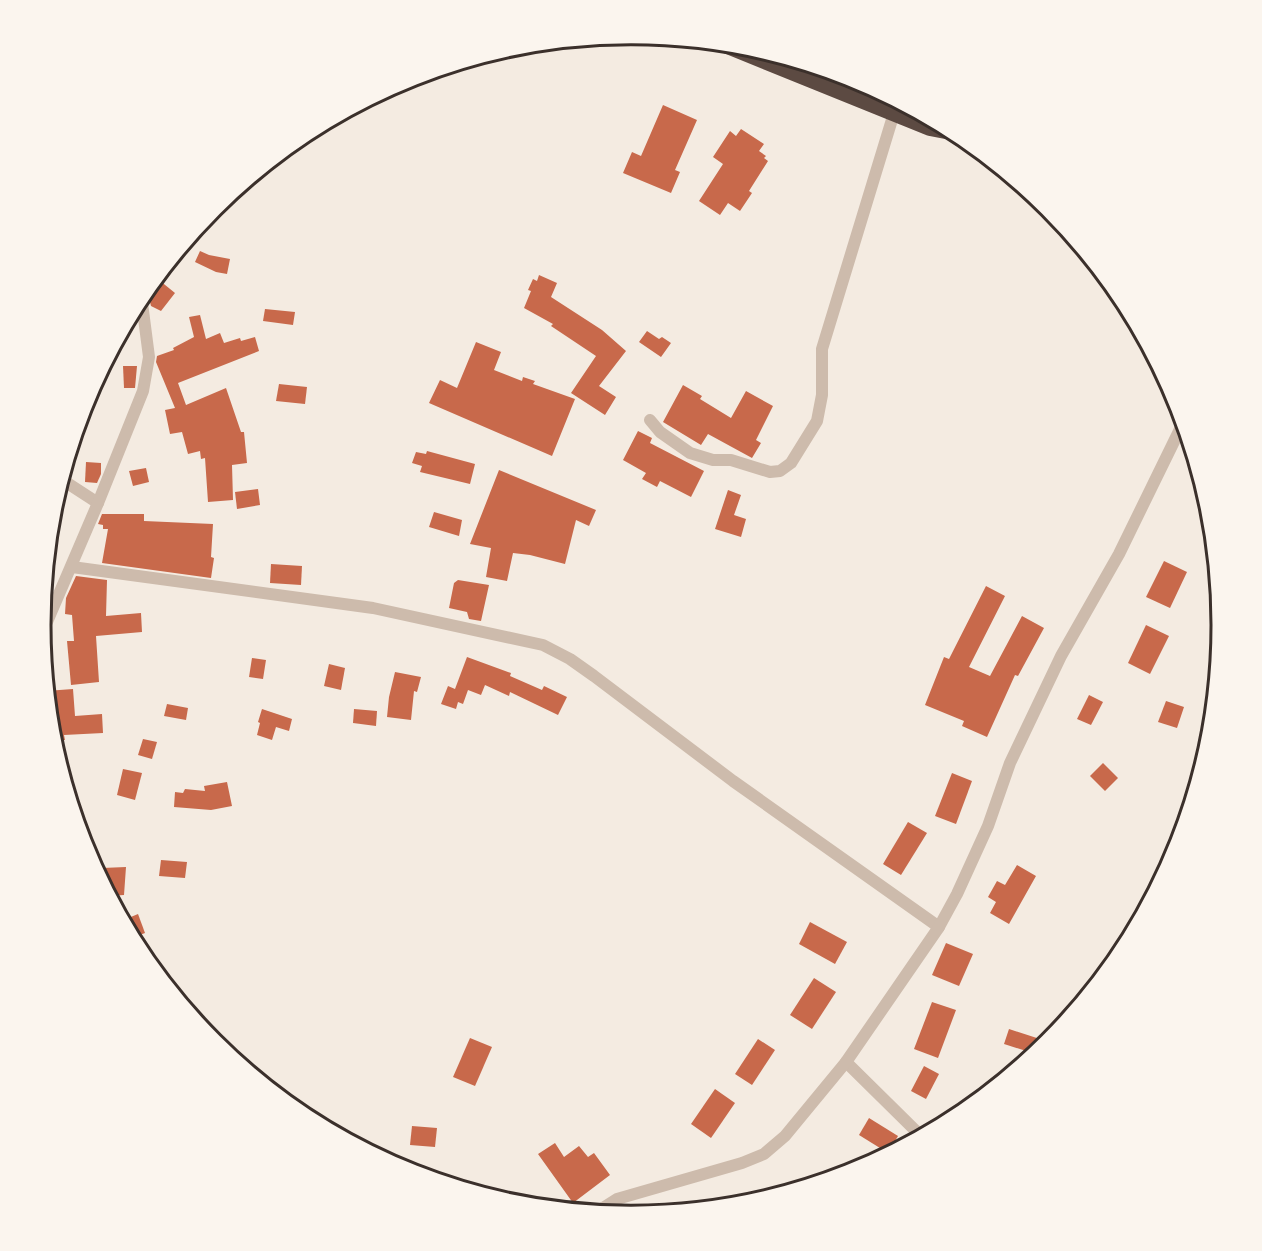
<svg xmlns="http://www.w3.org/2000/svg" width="1262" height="1251" font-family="Quicksand,sans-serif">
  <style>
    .building { fill: #c8694b }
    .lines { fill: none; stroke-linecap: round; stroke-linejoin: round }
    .street { stroke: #cdbbac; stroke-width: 12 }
    .highway { stroke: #5c4a42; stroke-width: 18 }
    .rim { fill: none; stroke: #3b302b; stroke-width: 3 }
  </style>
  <rect width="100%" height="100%" fill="#f4ebe1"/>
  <!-- building -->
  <g class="building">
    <path d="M 663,105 L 697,120 L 675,170 L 680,172 L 671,193 L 623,173 L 632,152 L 641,156 Z"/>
    <path d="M 741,129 L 764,144 L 759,151 L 766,156 L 764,158 L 768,161 L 749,191 L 752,193 L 740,211 L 728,203 L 720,215 L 699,201 L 723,164 L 713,157 L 730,131 L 736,136 Z"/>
    <path d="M 200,251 L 209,255 L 230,259 L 227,274 L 216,272 L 195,262 Z"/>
    <path d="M 539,275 L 557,283 L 551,297 L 602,330 L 626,351 L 599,386 L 616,397 L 605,415 L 571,393 L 596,356 L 551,326 L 553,324 L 524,308 L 531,291 L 528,290 L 533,279 L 537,281 Z"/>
    <path d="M 159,280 L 175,293 L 161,311 L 151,306 L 150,302 L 155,293 L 151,289 Z"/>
    <path d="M 265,309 L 295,312 L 293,325 L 263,321 Z"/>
    <path d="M 200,315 L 206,339 L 220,333 L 224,343 L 240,338 L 241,341 L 255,337 L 259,351 L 178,383 L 186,405 L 226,388 L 241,432 L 244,432 L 247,463 L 232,465 L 233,500 L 208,502 L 205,458 L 201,459 L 200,451 L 188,454 L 182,432 L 170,434 L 165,410 L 175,408 L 156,362 L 157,356 L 174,350 L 173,348 L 194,337 L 189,317 Z"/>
    <path d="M 647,331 L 659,339 L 662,337 L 671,343 L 661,357 L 639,342 Z"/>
    <path d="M 476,342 L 501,352 L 494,370 L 522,381 L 523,377 L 535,381 L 533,384 L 575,399 L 552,456 L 429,403 L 440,380 L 457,388 Z"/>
    <path d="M 123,366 L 137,366 L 135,388 L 124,388 Z"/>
    <path d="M 279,384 L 307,387 L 305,404 L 276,401 Z"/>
    <path d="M 683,385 L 702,396 L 700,399 L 731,418 L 746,391 L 773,406 L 756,440 L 761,443 L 752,458 L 708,434 L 701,445 L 663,422 Z"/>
    <path d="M 638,431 L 652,438 L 650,443 L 704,471 L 691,497 L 660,481 L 657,487 L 642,479 L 646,473 L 623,460 Z"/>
    <path d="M 427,451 L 475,464 L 470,484 L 420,472 L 422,466 L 412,463 L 416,452 L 426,454 Z"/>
    <path d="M 86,462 L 101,463 L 101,474 L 97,483 L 85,482 Z"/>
    <path d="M 146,468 L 149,482 L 133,486 L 129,471 Z"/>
    <path d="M 499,470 L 596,510 L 589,526 L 576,520 L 565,564 L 530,555 L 513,553 L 507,581 L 486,577 L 491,548 L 470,544 Z"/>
    <path d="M 258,489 L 260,505 L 237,509 L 235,492 Z"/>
    <path d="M 728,490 L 741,495 L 734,515 L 746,519 L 741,537 L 715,529 Z"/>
    <path d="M 434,512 L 462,520 L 459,536 L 429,527 Z"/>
    <path d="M 102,514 L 144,514 L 144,521 L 213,524 L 211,557 L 214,558 L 211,578 L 102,563 L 108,529 L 103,529 L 103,525 L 98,524 Z"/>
    <path d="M 1164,561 L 1187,572 L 1170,608 L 1146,597 Z"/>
    <path d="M 271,564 L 302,566 L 301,585 L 270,583 Z"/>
    <path d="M 76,576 L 107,580 L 106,616 L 141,613 L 142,632 L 96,636 L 99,682 L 71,685 L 67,641 L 74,641 L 72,615 L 65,614 L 66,598 Z"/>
    <path d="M 458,580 L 489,585 L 481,621 L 469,619 L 467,612 L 449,608 L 454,583 Z"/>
    <path d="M 986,586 L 1005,596 L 969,667 L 990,676 L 1022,616 L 1044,628 L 1018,676 L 1015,675 L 987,737 L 962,726 L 964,721 L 925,705 L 944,657 L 949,659 Z"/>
    <path d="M 1146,625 L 1169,636 L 1150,674 L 1128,663 Z"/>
    <path d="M 467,657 L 511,673 L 510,676 L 542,690 L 544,686 L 567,697 L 558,715 L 510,692 L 509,696 L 485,685 L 481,695 L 468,690 L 463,704 L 458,702 L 456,709 L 441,704 L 448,686 L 455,689 Z"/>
    <path d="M 252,658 L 266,660 L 263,679 L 249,677 Z"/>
    <path d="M 329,664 L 345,668 L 341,690 L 324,686 Z"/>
    <path d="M 395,672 L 421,677 L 417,692 L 414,691 L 411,720 L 387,717 L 389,697 Z"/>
    <path d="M 73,689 L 75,716 L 102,714 L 103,733 L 64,735 L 65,740 L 52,741 L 46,691 Z"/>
    <path d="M 1089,695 L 1103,702 L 1091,725 L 1077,719 Z"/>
    <path d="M 1166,701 L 1184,707 L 1177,728 L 1158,722 Z"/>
    <path d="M 167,704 L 188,708 L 186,720 L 164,716 Z"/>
    <path d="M 262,709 L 292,719 L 289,731 L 276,727 L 272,740 L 257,735 L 260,723 L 258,722 Z"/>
    <path d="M 354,709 L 377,711 L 376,726 L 353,723 Z"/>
    <path d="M 143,739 L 157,742 L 152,759 L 138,755 Z"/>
    <path d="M 1103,763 L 1118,778 L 1105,791 L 1090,776 Z"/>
    <path d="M 123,769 L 142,773 L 135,800 L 117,795 Z"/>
    <path d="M 952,773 L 972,781 L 956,824 L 935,816 Z"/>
    <path d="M 227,782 L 232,806 L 211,810 L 174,807 L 175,792 L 183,793 L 185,789 L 205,791 L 204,786 Z"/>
    <path d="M 908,822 L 927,833 L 901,875 L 883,864 Z"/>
    <path d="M 161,860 L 187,862 L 185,878 L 159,876 Z"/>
    <path d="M 1017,865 L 1036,876 L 1009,924 L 990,913 L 996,902 L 988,897 L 997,881 L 1005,885 Z"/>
    <path d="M 126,867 L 124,895 L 109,896 L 108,882 L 103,882 L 102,868 Z"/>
    <path d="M 138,914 L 145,933 L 132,938 L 126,919 Z"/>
    <path d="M 810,922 L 847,942 L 835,964 L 799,944 Z"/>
    <path d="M 946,943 L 973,954 L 959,986 L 932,975 Z"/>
    <path d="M 814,978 L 836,992 L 812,1029 L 790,1015 Z"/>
    <path d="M 932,1002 L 956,1010 L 938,1058 L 914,1049 Z"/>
    <path d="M 1009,1029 L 1043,1040 L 1039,1051 L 1036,1054 L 1004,1044 Z"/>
    <path d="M 470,1038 L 492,1047 L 475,1086 L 453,1077 Z"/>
    <path d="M 758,1039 L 775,1050 L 752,1085 L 735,1074 Z"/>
    <path d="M 924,1066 L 939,1074 L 926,1099 L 911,1091 Z"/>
    <path d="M 715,1089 L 735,1103 L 711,1138 L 691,1124 Z"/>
    <path d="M 869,1118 L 898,1136 L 888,1153 L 859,1135 Z"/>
    <path d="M 412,1126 L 437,1128 L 435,1147 L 410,1145 Z"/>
    <path d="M 555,1143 L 564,1157 L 579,1146 L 588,1157 L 594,1153 L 610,1175 L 573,1203 L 538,1154 Z"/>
  </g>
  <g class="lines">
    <!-- street -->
    <g class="street">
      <path d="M 650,420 L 660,432 L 690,453 L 713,460 L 731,460 L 770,472 L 780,471 L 791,463 L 817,421 L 822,395 L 822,349 L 894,113"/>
      <path d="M 61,479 L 98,503"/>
      <path d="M 72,567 L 373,608 L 543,645 L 570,659 L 594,676 L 733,781 L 939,927"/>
      <path d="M 41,636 L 98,503 L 143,391 L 149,357 L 142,303 L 139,297"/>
      <path d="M 846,1062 L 922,1137"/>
      <path d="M 595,1213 L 617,1199 L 742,1163 L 764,1154 L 785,1136 L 846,1062 L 939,927 L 957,894 L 988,826 L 1010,763 L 1061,656 L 1119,554 L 1184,421"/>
    </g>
    <!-- highway -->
    <path class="highway" d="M 725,44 L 930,127 L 956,132"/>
  </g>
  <!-- crop -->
  <path d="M0 0H1262V1251H0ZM51 625a580 580 0 1 1 1160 0a580 580 0 1 1-1160 0Z" fill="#fbf5ee" fill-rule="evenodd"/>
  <path class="rim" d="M51 625a580 580 0 1 1 1160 0a580 580 0 1 1-1160 0Z"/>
</svg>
